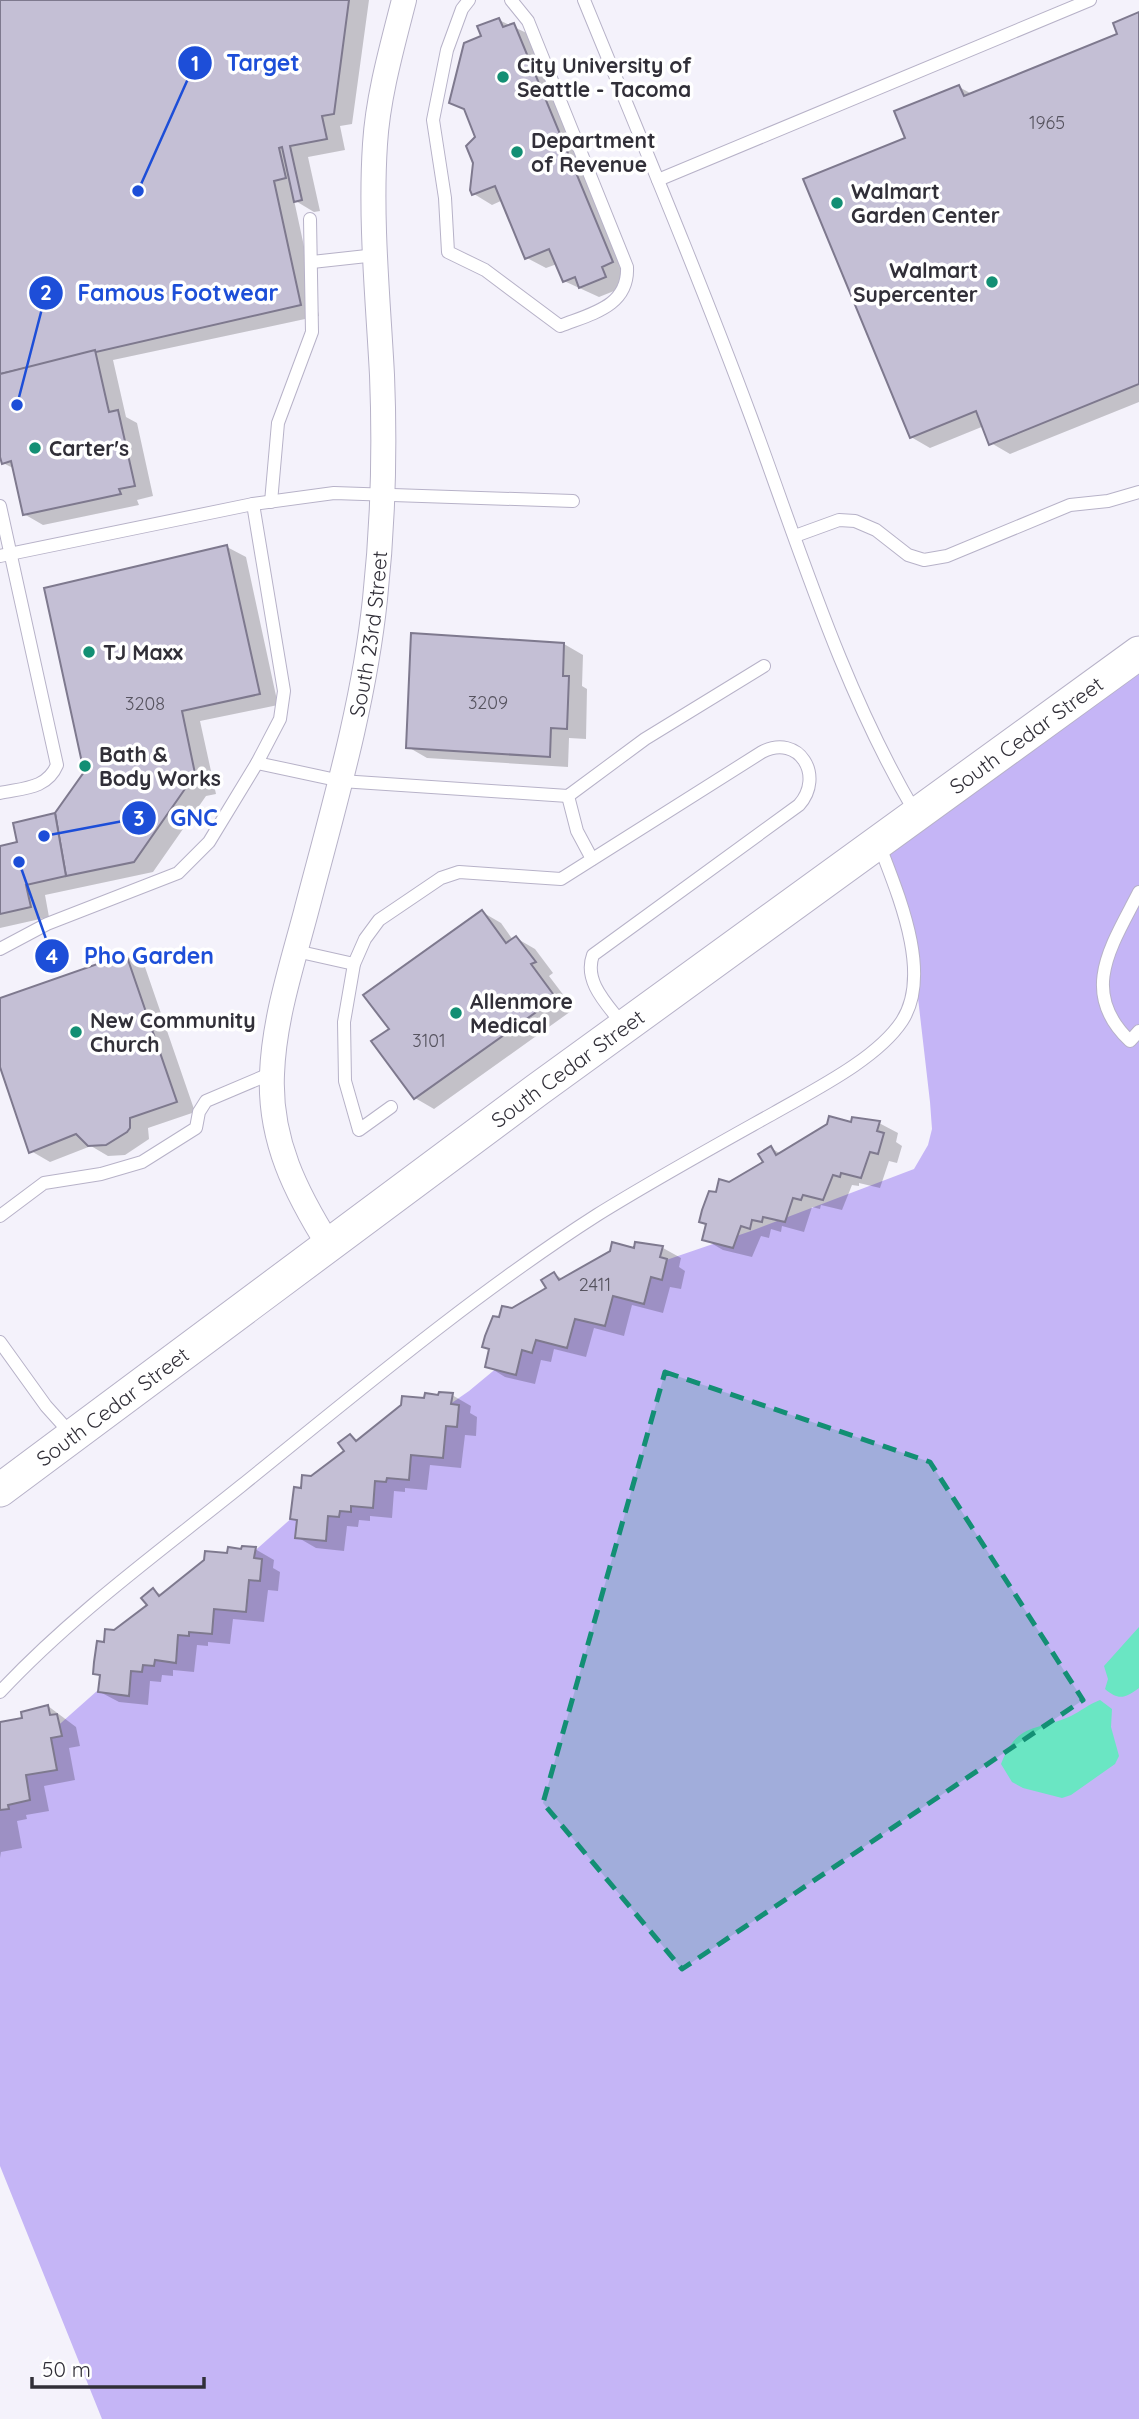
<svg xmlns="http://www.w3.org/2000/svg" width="1139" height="2419" font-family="Quicksand,sans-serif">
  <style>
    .green { fill: #c5b5f6 }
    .water { fill: #6ae6c3 }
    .shadow { fill: #0003 }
    .building { fill: #c4bfd5; stroke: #7e798e; stroke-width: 2 }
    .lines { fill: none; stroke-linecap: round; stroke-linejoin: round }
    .service-casing { stroke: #b7b2c8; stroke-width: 14 }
    .minor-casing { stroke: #b7b2c8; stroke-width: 26 }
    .secondary-casing { stroke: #b7b2c8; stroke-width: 35 }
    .service { stroke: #fff; stroke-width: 12 }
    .minor { stroke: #fff; stroke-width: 24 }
    .secondary { stroke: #fff; stroke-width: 33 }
    .marked { fill: #138f74; fill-opacity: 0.2; stroke: #138f74; stroke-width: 5; stroke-dasharray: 14 9; stroke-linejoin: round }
    .poi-dot { fill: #138f74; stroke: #fff; stroke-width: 2.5 }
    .labels { text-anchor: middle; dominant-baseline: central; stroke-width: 7; stroke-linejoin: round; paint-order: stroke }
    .number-label { font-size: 18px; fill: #56535f }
    .poi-label { font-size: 21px; font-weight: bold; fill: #312f38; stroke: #fff; text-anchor: start }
    .street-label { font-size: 21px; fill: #312f38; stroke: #fff }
    .leader { fill: none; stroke: #1d4ed8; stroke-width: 2.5 }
    .callout-dot { fill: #1d4ed8; stroke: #fff; stroke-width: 2.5 }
    .mark-label { font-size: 21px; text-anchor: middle; font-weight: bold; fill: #fff }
    .callout-label { font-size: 23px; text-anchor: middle; font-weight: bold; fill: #1d4ed8; stroke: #fff; stroke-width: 7; stroke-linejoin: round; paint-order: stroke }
  </style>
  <rect width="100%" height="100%" fill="#f4f2fb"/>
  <!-- green -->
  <path class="green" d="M 1139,653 L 1139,2419 L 102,2419 L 0,2166 L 0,1801 L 8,1770 L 312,1500 L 469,1391 L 599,1283 L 751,1231 L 914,1169 L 928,1145 L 932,1129 L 930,1102 L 915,972 L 878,841 Z"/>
  <!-- water -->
  <g class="water">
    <path d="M 1139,1627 L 1139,1688 C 1125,1698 1119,1701 1105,1689 L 1108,1679 L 1104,1666 Z"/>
    <path d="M 1100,1700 L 1112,1709 L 1111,1727 L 1119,1756 L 1115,1764 L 1071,1795 L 1062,1798 L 1023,1788 L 1012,1782 L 1001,1764 C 1018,1721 1035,1732 1071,1716 C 1081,1711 1089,1704 1100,1700 Z"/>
  </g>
  <!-- shadow -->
  <g class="shadow">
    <path d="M 0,0 L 369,0 L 352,124 L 340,126 L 345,150 L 308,157 L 320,211 L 314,212 L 294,200 L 319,316 L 113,360 L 126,417 L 137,423 L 153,496 L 137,500 L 139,505 L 43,525 L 24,514 L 15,469 L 3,463 L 0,449 Z"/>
    <path d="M 1139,14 L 1139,402 L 1010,454 L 991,443 L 984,426 L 930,448 L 911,437 L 908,139 L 959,87 L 972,94 L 1120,35 Z"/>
    <path d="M 499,20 L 533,36 L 631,273 L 620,277 L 624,287 L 599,297 L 564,281 L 557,264 L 546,268 L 527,258 L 503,200 L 492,205 L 474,194 L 477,137 L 467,111 L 451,102 L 483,37 Z"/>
    <path d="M 227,547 L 246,557 L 278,705 L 200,721 L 216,794 L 206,796 L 153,872 L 45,895 L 49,917 L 0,928 L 0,848 L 19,844 L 56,815 Z"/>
    <path d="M 564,644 L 583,655 L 582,686 L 587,689 L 586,739 L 569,738 L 568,767 L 427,758 L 408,747 Z"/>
    <path d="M 482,912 L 501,923 L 513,940 L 516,938 L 535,949 L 553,973 L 549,976 L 574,1009 L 434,1109 L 415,1098 L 391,1030 Z"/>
    <path d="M 126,956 L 145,967 L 195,1112 L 148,1128 L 149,1139 L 125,1155 L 108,1156 L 91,1146 L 50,1162 L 31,1151 L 0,1062 L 0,999 Z"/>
    <path d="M 879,1123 L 898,1133 L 896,1142 L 902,1146 L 897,1163 L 889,1161 L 880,1188 L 859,1183 L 859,1186 L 852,1185 L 842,1210 L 821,1205 L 820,1209 L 812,1207 L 804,1232 L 782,1226 L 781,1232 L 771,1229 L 769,1238 L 761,1236 L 752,1257 L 723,1250 L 704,1239 L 708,1225 L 701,1221 L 717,1194 L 765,1163 L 771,1148 L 781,1154 L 852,1124 Z"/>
    <path d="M 637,1244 L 663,1248 L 681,1258 L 679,1267 L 685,1271 L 681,1289 L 670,1287 L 663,1313 L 632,1305 L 624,1336 L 594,1328 L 586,1357 L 554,1349 L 551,1362 L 541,1360 L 535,1384 L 505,1377 L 487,1366 L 491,1350 L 484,1347 L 501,1320 L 548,1289 L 554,1274 L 563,1279 L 635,1250 Z"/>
    <path d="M 426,1395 L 452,1395 L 471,1406 L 470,1413 L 477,1417 L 476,1436 L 465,1435 L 461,1468 L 430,1465 L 427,1490 L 405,1488 L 405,1492 L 394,1491 L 392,1518 L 370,1516 L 370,1521 L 359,1520 L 358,1527 L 347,1526 L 344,1551 L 316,1548 L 297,1537 L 298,1522 L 292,1518 L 303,1490 L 312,1477 L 347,1451 L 350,1436 L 359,1441 L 426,1400 Z"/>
    <path d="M 255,1549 L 274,1560 L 273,1568 L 280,1572 L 278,1591 L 268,1590 L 264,1622 L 233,1619 L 230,1644 L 208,1642 L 208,1646 L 197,1645 L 194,1672 L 173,1670 L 173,1676 L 162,1675 L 161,1682 L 150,1681 L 148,1705 L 119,1702 L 100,1692 L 101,1677 L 95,1673 L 106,1644 L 115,1632 L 150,1605 L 153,1590 L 162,1595 L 229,1555 Z"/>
    <path d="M 48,1706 L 76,1727 L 80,1746 L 69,1748 L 75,1780 L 44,1786 L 49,1811 L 26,1815 L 27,1819 L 17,1821 L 22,1848 L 1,1852 L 0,1858 L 0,1737 Z"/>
  </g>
  <!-- building -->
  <g class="building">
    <path d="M 0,0 L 349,0 L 334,114 L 322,116 L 327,139 L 290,146 L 302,200 L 294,202 L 282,147 L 279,148 L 286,178 L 274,181 L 301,305 L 0,374 Z"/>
    <path d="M 1139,12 L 1139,384 L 989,445 L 976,411 L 910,438 L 803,179 L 905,138 L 894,111 L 959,85 L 964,96 L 1117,34 L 1113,23 Z"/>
    <path d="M 499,18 L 503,27 L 514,23 L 613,262 L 602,267 L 606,277 L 579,288 L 575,277 L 563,282 L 549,249 L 525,259 L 495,186 L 472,195 L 470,190 L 473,163 L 466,146 L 475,137 L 464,109 L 449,103 L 464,43 L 481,36 L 477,26 Z"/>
    <path d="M 95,350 L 109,412 L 118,410 L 135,486 L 119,489 L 121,494 L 23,515 L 11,461 L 2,464 L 0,457 L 0,374 Z"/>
    <path d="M 227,545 L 260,694 L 182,711 L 197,783 L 187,786 L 134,862 L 66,876 L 55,813 L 84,772 L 44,588 Z"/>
    <path d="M 411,633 L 564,643 L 563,676 L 569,676 L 567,729 L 551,728 L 550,757 L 406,748 Z"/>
    <path d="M 55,813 L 66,876 L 26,885 L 31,907 L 0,914 L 0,846 L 17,842 L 13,823 Z"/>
    <path d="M 482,910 L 506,943 L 516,936 L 536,962 L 531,964 L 556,998 L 414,1099 L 371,1041 L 389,1029 L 363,995 Z"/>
    <path d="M 126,954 L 177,1102 L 130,1118 L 130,1128 L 127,1132 L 106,1145 L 88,1146 L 76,1134 L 29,1153 L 0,1067 L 0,998 Z"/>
    <path d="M 829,1116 L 851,1122 L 852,1117 L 880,1121 L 877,1131 L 884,1133 L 878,1154 L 870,1152 L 861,1178 L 841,1173 L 840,1177 L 833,1175 L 823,1200 L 803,1195 L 801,1200 L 793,1198 L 785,1222 L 763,1217 L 762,1222 L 752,1220 L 750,1229 L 741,1226 L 733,1248 L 702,1240 L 706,1224 L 699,1222 L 702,1210 L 709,1191 L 716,1192 L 719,1179 L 729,1182 L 763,1162 L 758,1154 L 771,1146 L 776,1155 L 827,1124 Z"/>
    <path d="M 612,1242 L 634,1248 L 635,1242 L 663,1246 L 660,1257 L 667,1259 L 662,1280 L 651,1277 L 644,1304 L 613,1296 L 605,1326 L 575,1319 L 567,1348 L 536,1340 L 532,1353 L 522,1350 L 516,1375 L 485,1367 L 489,1349 L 482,1347 L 485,1336 L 493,1316 L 499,1317 L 502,1306 L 512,1308 L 546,1288 L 541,1280 L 554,1272 L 559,1280 L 610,1251 Z"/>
    <path d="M 439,1392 L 453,1393 L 451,1404 L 459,1405 L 457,1427 L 446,1426 L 443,1458 L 411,1455 L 409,1480 L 387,1478 L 386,1482 L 375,1481 L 373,1508 L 351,1506 L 351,1512 L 340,1511 L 339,1517 L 328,1516 L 326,1541 L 295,1538 L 297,1520 L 290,1519 L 294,1487 L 301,1488 L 302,1475 L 311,1476 L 344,1451 L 338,1443 L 350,1434 L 356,1441 L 401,1405 L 402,1396 L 424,1398 L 425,1393 L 438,1395 Z"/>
    <path d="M 242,1546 L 256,1547 L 254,1558 L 262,1559 L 260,1581 L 249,1580 L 246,1612 L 214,1609 L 212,1634 L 189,1632 L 189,1636 L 178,1635 L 176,1663 L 155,1660 L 154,1666 L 143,1665 L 142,1672 L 131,1671 L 129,1696 L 98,1692 L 100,1675 L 93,1674 L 94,1662 L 97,1641 L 104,1642 L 105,1629 L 114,1630 L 147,1605 L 141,1598 L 153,1588 L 159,1596 L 204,1560 L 205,1551 L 227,1553 L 228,1547 L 241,1549 Z"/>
    <path d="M 48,1705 L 50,1715 L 57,1714 L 62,1736 L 51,1738 L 57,1770 L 26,1775 L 30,1800 L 8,1805 L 9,1809 L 0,1810 L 0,1722 L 22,1718 L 21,1712 Z"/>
  </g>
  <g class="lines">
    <!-- service casing -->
    <g class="service-casing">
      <g id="service">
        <path d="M 469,0 L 462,9 L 447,50 L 433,120 L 445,198 L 448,252 L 485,270 L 560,326 C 590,314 629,307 627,267 L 528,21 L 511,0"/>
        <path d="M 584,0 C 641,139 699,277 751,417 C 800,550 843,690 915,812"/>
        <path d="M 658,180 L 1090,0"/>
        <path d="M 312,262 L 376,255"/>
        <path d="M 271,502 L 278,423 L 312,332 L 310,219"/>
        <path d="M 0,506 L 57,765 C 47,789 23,788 0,793"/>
        <path d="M 795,536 L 839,520 L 855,521 L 876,530 L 908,555 L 924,560 L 947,556 L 1070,505 L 1108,501 L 1139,492"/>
        <path d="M 0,556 L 253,504 L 334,493 L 573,501"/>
        <path d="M 257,763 L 341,781 L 568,796 L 645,739 L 764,666"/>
        <path d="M 568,796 L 577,831 L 592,859"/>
        <path d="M 1139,892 C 1112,945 1078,992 1130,1041 L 1139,1031"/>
        <path d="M 0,949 L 47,924 L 178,873 L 209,842 L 257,763 L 280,719 L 284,691 L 253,504"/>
        <path d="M 296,951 L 354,964"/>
        <path d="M 391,1107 L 359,1130 L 345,1081 L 344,1022 L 354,964 L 365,939 L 379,920 L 441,878 L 459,872 L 561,879 L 762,752 C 799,733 825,776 799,805 L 593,955 C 583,982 608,1005 623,1025"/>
        <path d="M 0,1216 L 44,1183 L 101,1174 L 142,1162 L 196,1128 L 199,1112 L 206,1101 L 272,1073"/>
        <path d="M 0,1342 L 46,1406 L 73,1436"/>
        <path d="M 0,1692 C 72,1615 159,1552 241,1486 C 354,1395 475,1293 597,1215 C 655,1179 715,1146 774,1113 C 814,1090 877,1059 902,1021 C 933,973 897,892 879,844"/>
      </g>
    </g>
    <!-- minor casing -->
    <g class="minor-casing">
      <g id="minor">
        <path id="s1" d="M 330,1247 C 296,1193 269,1140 272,1074 C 274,1019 292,965 306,912 C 333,809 364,705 375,599 C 383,525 385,449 382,375 C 378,299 370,221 375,144 C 378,96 392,47 404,0"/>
      </g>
    </g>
    <!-- secondary casing -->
    <g class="secondary-casing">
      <g id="secondary">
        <path id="s2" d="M 0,1490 L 537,1090 L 1139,653"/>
      </g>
    </g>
    <!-- service -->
    <use href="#service" class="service"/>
    <!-- minor -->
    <use href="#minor" class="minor"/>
    <!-- secondary -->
    <use href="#secondary" class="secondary"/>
  </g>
  <!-- marked area -->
  <path class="marked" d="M 665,1372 L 930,1462 L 1083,1700 L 682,1969 L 543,1803 Z"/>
  <!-- markers -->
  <g class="poi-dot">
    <circle cx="503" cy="77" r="7"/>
    <circle cx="517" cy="152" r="7"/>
    <circle cx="837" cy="203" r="7"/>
    <circle cx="992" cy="282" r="7"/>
    <circle cx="35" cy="448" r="7"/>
    <circle cx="89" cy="652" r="7"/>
    <circle cx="85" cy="766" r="7"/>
    <circle cx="456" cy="1013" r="7"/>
    <circle cx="76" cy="1032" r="7"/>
  </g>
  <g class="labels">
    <!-- number labels -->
    <g class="number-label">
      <text x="1047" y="122">1965</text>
      <text x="488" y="702">3209</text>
      <text x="145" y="703">3208</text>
      <text x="429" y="1040">3101</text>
      <text x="595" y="1284">2411</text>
    </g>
    <!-- poi labels -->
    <g class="poi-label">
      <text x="517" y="65">City University of<tspan x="517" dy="24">Seattle - Tacoma</tspan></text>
      <text x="531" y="140">Department<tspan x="531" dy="24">of Revenue</tspan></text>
      <text x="851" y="191">Walmart<tspan x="851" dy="24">Garden Center</tspan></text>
      <text x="978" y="270" text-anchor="end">Walmart<tspan x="978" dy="24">Supercenter</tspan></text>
      <text x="49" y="448">Carter's</text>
      <text x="103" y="652">TJ Maxx</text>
      <text x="99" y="754">Bath &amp;<tspan x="99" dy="24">Body Works</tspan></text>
      <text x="470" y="1001">Allenmore<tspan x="470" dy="24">Medical</tspan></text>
      <text x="90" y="1020">New Community<tspan x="90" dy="24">Church</tspan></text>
    </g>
    <!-- street labels -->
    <g class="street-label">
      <text stroke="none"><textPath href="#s1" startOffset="637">South 23rd Street</textPath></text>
      <text stroke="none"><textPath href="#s2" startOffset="1274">South Cedar Street</textPath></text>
      <text stroke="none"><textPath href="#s2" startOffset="707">South Cedar Street</textPath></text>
      <text stroke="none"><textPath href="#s2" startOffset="140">South Cedar Street</textPath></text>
    </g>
  </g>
  <!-- callouts -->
  <path class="leader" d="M138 191L195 63M17 405L46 293M44 836L139 818M19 862L52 956"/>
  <g class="callout-dot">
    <circle cx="138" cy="191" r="7"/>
    <circle cx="17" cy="405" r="7"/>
    <circle cx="44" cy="836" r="7"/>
    <circle cx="19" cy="862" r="7"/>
    <circle cx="195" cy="63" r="18"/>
    <circle cx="46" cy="293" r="18"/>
    <circle cx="139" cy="818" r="18"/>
    <circle cx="52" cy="956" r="18"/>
  </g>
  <g class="mark-label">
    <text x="195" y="71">1</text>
    <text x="46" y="300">2</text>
    <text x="139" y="826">3</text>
    <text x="52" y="964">4</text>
  </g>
  <g class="callout-label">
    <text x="263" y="71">Target</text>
    <text x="178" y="301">Famous Footwear</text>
    <text x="194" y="826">GNC</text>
    <text x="149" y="964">Pho Garden</text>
  </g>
  <!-- scale -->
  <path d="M32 2377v10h172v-10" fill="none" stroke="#312f38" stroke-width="3.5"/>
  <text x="42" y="2377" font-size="21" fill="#312f38" stroke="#ffffff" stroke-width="5" paint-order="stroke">50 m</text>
</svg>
